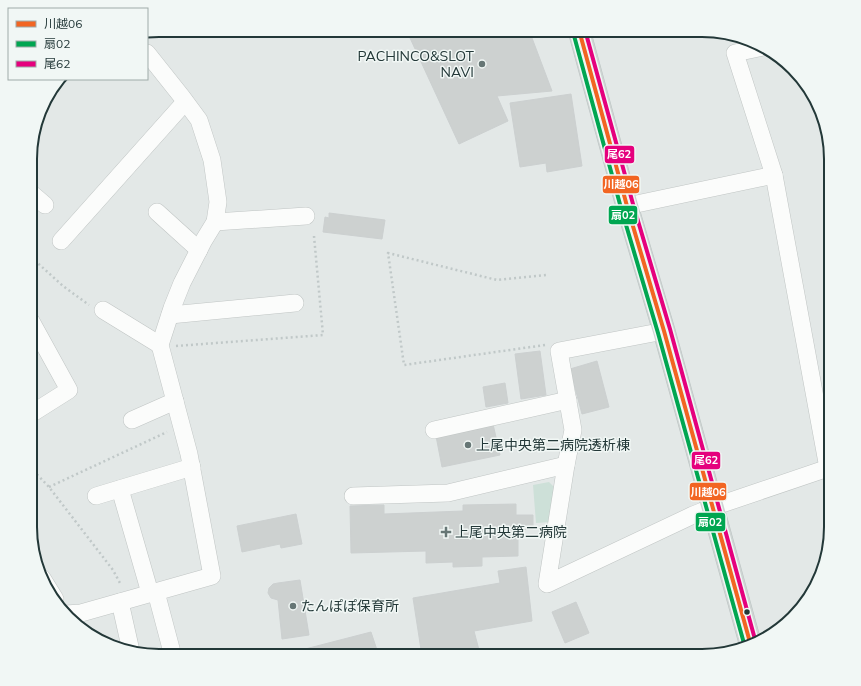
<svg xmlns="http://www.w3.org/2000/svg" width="861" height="686" font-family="Mulish,'Noto Sans JP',sans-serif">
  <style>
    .green { fill: #cde0d8 }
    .building { fill: #cdd1d0; stroke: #ccd0d0 }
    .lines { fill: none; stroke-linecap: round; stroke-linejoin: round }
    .minor-casing { stroke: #c0c5c4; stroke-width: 18 }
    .major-casing { stroke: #bcc4c3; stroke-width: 23 }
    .path { stroke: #c0c8c8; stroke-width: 2.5; stroke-dasharray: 2 3; stroke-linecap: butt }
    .minor { stroke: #fbfcfb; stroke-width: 17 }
    .major { stroke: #ced4d3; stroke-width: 22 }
    .bus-1-casing { stroke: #f1f7f5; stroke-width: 7 }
    .bus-2-casing { stroke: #f1f7f5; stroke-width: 7 }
    .bus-3-casing { stroke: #f1f7f5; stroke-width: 7 }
    .bus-1 { stroke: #f26522; stroke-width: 4 }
    .bus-2 { stroke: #00a651; stroke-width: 4 }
    .bus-3 { stroke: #e5007d; stroke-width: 4 }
    .poi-dot { fill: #667675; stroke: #f1f7f5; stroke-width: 1.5 }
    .bus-dot { fill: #233838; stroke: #f1f7f5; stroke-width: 1.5 }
    .labels { text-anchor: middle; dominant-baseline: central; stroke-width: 3; stroke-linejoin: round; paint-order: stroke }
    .poi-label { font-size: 14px; fill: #233838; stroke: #f1f7f5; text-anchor: start }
    .rim { fill: none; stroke: #233838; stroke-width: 2 }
    .line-badge { stroke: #f1f7f5; stroke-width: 1.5 }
    .badge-label { font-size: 11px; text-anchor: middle; font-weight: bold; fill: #fff }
  </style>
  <rect width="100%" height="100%" fill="#e3e8e7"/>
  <!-- green -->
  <path class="green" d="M 549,482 L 554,487 L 550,522 L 536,523 L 533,485 Z"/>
  <!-- building -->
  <g class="building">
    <path d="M 428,30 L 529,30 L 552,91 L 497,96 L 508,121 L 459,144 L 410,38 Z"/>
    <path d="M 571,94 L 582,166 L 547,172 L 546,163 L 520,167 L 510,103 Z"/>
    <path d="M 329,213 L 385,220 L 382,239 L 323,232 L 325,217 L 329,218 Z"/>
    <path d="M 540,351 L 546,395 L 521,399 L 515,354 Z"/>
    <path d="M 597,361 L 609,407 L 582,414 L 570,369 Z"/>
    <path d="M 505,383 L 508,403 L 486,407 L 483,387 Z"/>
    <path d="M 493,424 L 500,455 L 442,467 L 436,436 Z"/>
    <path d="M 516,504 L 516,515 L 533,515 L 533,529 L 518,530 L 518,556 L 482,557 L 482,566 L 453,567 L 453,562 L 426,563 L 426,551 L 351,553 L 350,506 L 384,505 L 384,514 L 463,511 L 463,505 Z"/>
    <path d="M 296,514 L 302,544 L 281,548 L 280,544 L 242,552 L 237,526 Z"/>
    <path d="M 526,567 L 532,621 L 474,631 L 479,650 L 453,656 L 422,656 L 413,598 L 500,583 L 498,571 Z"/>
    <path d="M 300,580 L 309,635 L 282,639 L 278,600 L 271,598 L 268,593 L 269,588 L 273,584 L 278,583 Z"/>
    <path d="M 576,602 L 589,633 L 565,643 L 552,612 Z"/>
    <path d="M 371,632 L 379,656 L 282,656 L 282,655 Z"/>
  </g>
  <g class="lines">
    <!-- minor casing -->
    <g class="minor-casing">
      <g id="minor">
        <path d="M 763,47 L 735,53 L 774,175 L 828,468"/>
        <path d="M 31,193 L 45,205"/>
        <path d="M 627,206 L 774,175"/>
        <path d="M 157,212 L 199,250"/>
        <path d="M 215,222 L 306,216"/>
        <path d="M 61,241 L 185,102"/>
        <path d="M 103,310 L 160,345"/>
        <path d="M 170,315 L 295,303"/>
        <path d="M 664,331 L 559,351 L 573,430 L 566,465 L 547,584 L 693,515 L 713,507 L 831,467"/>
        <path d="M 31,414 L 69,390 L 31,321"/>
        <path d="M 132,420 L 175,401"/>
        <path d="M 434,430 L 568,400"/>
        <path d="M 120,489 L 150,593"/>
        <path d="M 96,496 L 192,467"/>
        <path d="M 353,496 L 448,493 L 566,465"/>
        <path d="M 42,578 L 55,599"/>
        <path d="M 156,592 L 173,656"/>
        <path d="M 120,602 L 131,651"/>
        <path d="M 66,614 L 81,613 L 212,576 L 189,454 L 160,345 L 172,308 L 182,283 L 204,240 L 215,222 L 218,202 L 212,160 L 199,120 L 182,97 L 147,53"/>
      </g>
    </g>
    <!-- major casing -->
    <g class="major-casing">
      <path id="major" d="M 579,30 L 627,206 L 664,331 L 751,646"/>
    </g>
    <!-- path -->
    <g class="path">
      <path d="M 31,257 L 63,286 L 89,305"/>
      <path d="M 545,345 L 404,365 L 388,253 L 497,280 L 546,275"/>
      <path d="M 176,346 L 323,335 L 314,236"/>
      <path d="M 30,467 L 49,487 L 113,570 L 121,585"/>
      <path d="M 49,487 L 167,432"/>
    </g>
    <!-- minor -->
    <use href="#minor" class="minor"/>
    <!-- major -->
    <use href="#major" class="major"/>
    <!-- bus-1 casing -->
    <g class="bus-1-casing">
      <path id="bus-1" d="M 579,30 L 627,206 L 664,331 L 751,646"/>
    </g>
    <!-- bus-2 casing -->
    <g class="bus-2-casing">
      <path id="bus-2" d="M 573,32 L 621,208 L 658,333 L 745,647"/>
    </g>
    <!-- bus-3 casing -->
    <g class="bus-3-casing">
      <path id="bus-3" d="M 585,30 L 633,204 L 670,329 L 756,643"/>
    </g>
    <!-- bus-1 -->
    <use href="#bus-1" class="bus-1"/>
    <!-- bus-2 -->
    <use href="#bus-2" class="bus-2"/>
    <!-- bus-3 -->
    <use href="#bus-3" class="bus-3"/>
  </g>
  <!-- markers -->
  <g class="poi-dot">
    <circle cx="482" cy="64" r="4"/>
    <circle cx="468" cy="445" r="4"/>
    <path d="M444 526h4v4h4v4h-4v4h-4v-4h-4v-4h4z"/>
    <circle cx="293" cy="606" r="4"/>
  </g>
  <circle class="bus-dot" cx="747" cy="612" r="3.5"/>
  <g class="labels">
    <!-- poi labels -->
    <g class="poi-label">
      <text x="474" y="56" text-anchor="end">PACHINCO&amp;SLOT<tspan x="474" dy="16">NAVI</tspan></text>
      <text x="476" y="445">上尾中央第二病院透析棟</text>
      <text x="455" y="532">上尾中央第二病院</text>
      <text x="301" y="606">たんぽぽ保育所</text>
    </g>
  </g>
  <!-- crop -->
  <path d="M0 0H861V686H0ZM159 37H702A122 122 0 0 1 824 159V527A122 122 0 0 1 702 649H159A122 122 0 0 1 37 527V159A122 122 0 0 1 159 37Z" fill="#f1f7f5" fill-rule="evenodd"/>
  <path class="rim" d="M159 37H702A122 122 0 0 1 824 159V527A122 122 0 0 1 702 649H159A122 122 0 0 1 37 527V159A122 122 0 0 1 159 37Z"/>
  <g class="line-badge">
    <rect x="604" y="145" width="31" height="19" rx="4" fill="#e5007d"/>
    <rect x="602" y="175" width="38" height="19" rx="4" fill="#f26522"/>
    <rect x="608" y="205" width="30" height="20" rx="4" fill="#00a651"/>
    <rect x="691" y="451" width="30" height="19" rx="4" fill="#e5007d"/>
    <rect x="689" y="482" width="38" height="19" rx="4" fill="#f26522"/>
    <rect x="695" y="512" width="31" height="20" rx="4" fill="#00a651"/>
  </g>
  <g class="badge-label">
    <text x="619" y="158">尾62</text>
    <text x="621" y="188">川越06</text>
    <text x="623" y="219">扇02</text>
    <text x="706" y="464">尾62</text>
    <text x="708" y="496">川越06</text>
    <text x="710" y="526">扇02</text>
  </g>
  <!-- legend -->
  <rect x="8" y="8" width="140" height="72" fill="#f1f7f5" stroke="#9faba9"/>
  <rect x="16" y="21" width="20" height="6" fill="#f26522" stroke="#9faba9"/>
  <text x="44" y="28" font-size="12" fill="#233838">川越06</text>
  <rect x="16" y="41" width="20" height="6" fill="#00a651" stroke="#9faba9"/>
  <text x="44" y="48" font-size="12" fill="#233838">扇02</text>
  <rect x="16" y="61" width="20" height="6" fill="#e5007d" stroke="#9faba9"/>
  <text x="44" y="68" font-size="12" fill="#233838">尾62</text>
</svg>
